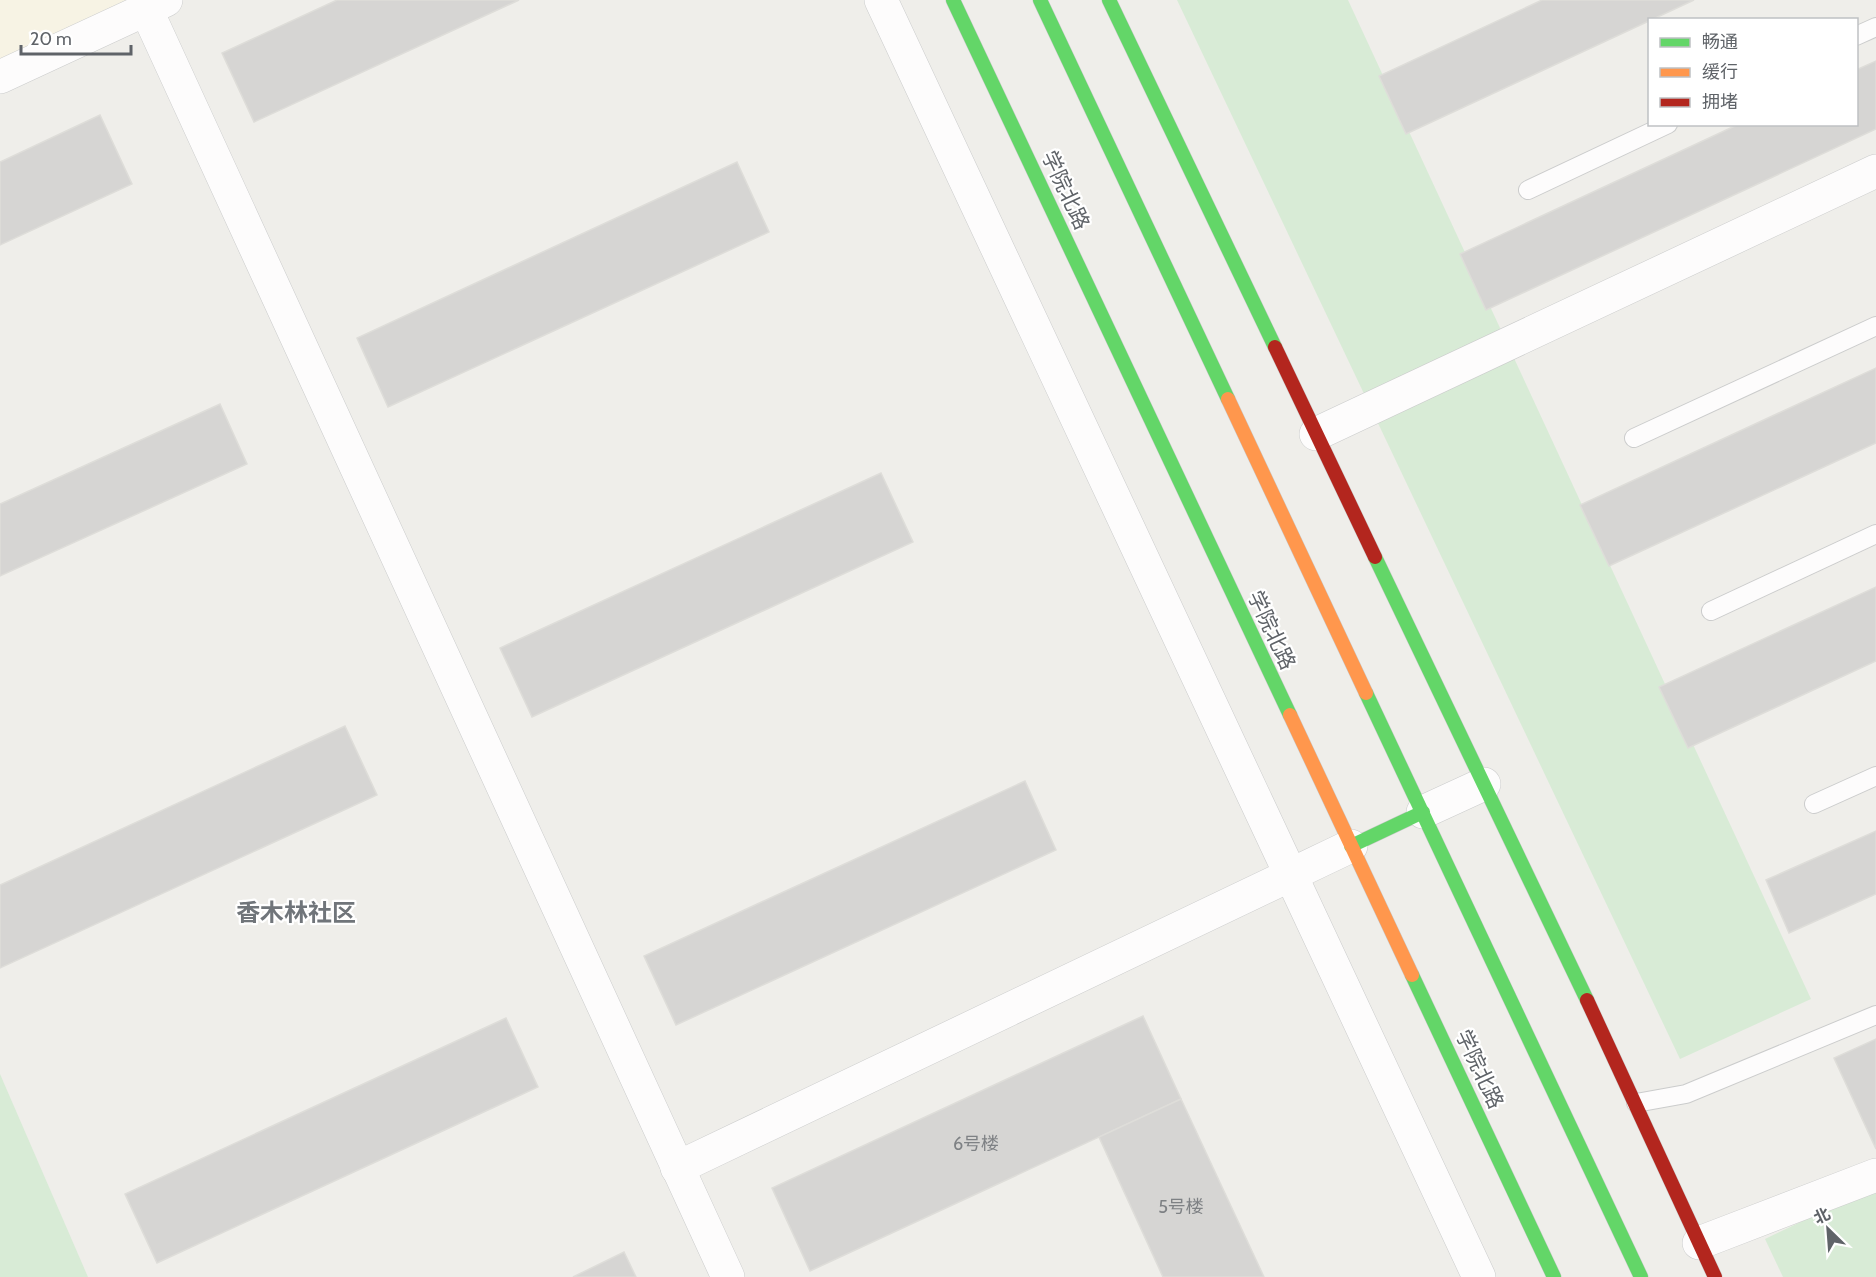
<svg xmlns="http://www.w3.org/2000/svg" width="1876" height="1277" font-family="Cabin,'Noto Sans SC',sans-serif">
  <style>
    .commercial { fill: #f7f3e4 }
    .green { fill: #d8ebd6 }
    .building { fill: #d6d5d3; stroke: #deddd9; stroke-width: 1.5 }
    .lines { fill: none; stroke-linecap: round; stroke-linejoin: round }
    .lane-casing { stroke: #cbcccc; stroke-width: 20 }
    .street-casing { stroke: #cbcccc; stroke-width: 34 }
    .fast-casing { stroke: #cacacb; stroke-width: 15 }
    .slow-casing { stroke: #cacacb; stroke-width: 15 }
    .jam-casing { stroke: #cacacb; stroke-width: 15 }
    .lane { stroke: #fdfcfc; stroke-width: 18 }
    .street { stroke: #fdfcfc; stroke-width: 33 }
    .fast { stroke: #63d668; stroke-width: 14 }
    .slow { stroke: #ff974d; stroke-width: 14 }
    .jam { stroke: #b3261e; stroke-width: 14 }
    .labels { text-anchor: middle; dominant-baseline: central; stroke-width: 4.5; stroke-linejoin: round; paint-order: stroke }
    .number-label { font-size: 18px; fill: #7e8184 }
    .street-label { font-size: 21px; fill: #5f6368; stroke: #fff }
    .quarter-label { font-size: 24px; font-weight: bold; fill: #70757a; stroke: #fff }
  </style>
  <rect width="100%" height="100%" fill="#efeeea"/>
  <!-- commercial -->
  <path class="commercial" d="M 0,0 L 142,0 L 0,67 Z"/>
  <!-- green -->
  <g class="green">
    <path d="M 1177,0 L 1348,0 L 1811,999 L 1680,1059 Z"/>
    <path d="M 0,1074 L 88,1277 L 0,1277 Z"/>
    <path d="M 1876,1186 L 1876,1277 L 1783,1277 L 1765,1239 Z"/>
  </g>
  <!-- building -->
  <g class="building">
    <path d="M 337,0 L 519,0 L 254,122 L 222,53 Z"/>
    <path d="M 1542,0 L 1694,0 L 1406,134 L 1379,76 Z"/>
    <path d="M 1876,61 L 1876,129 L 1486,310 L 1460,254 L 1739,124 L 1856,124 L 1856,70 Z"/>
    <path d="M 100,115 L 132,184 L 0,245 L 0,162 Z"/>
    <path d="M 737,162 L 769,232 L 388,407 L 357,338 Z"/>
    <path d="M 1876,368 L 1876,443 L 1609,566 L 1580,505 Z"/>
    <path d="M 220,404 L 247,464 L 0,576 L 0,504 Z"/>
    <path d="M 881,473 L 913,542 L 532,717 L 500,648 Z"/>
    <path d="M 1876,587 L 1876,661 L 1688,748 L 1659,687 Z"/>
    <path d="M 345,726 L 377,795 L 0,968 L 0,885 Z"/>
    <path d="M 1025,781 L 1056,850 L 676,1025 L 644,956 Z"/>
    <path d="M 1876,831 L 1876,894 L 1789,933 L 1766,880 Z"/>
    <path d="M 1143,1016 L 1181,1099 L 810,1271 L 772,1188 Z"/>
    <path d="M 506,1018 L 538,1087 L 157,1263 L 125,1194 Z"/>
    <path d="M 1876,1039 L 1876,1149 L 1834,1058 Z"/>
    <path d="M 1181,1099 L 1264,1277 L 1163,1277 L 1099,1137 Z"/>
    <path d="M 624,1252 L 636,1277 L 573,1277 Z"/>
  </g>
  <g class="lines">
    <!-- lane casing -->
    <g class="lane-casing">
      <g id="lane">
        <path d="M 1856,36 L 1876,27"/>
        <path d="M 1528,190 L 1668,124"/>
        <path d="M 1634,438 L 1876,326"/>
        <path d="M 1711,611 L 1876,534"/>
        <path d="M 1814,804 L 1876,776"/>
        <path d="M 1636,1103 L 1686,1094 L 1876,1015"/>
      </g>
    </g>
    <!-- street casing -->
    <g class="street-casing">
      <g id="street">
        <path d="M 881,0 L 1479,1277"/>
        <path d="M 146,9 L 728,1277"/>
        <path d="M 0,77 L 166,0"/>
        <path d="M 1316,434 L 1876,171"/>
        <path d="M 1423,812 L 1484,784"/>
        <path d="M 677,1168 L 1351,846"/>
        <path d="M 1699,1243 L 1876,1175"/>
      </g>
    </g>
    <!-- fast casing -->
    <g class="fast-casing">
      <g id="fast">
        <path d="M 953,0 L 1290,715"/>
        <path d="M 1040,0 L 1228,399"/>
        <path d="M 1109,0 L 1275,347"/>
        <path d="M 1375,557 L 1587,1000"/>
        <path d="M 1366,693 L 1641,1277"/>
        <path d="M 1351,846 L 1423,812"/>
        <path d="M 1412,975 L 1554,1277"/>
      </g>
    </g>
    <!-- slow casing -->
    <g class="slow-casing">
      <g id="slow">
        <path d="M 1228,399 L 1366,693"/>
        <path d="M 1290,715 L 1412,975"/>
      </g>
    </g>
    <!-- jam casing -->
    <g class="jam-casing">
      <g id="jam">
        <path d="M 1275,347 L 1375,557"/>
        <path d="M 1587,1000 L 1715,1277"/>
      </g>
    </g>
    <!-- lane -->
    <use href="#lane" class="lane"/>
    <!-- street -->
    <use href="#street" class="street"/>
    <!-- fast -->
    <use href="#fast" class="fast"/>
    <!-- slow -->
    <use href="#slow" class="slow"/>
    <!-- jam -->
    <use href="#jam" class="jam"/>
  </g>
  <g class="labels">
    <!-- number labels -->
    <g class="number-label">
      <text x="976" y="1144">6号楼</text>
      <text x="1181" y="1207">5号楼</text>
    </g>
    <!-- street labels -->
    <g class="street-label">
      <text transform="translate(1066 190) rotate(65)">学院北路</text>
      <text transform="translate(1272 630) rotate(65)">学院北路</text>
      <text transform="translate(1480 1069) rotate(65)">学院北路</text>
    </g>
    <!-- quarter labels -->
    <g class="quarter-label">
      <text x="296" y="912">香木林社区</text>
    </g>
  </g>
  <!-- legend -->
  <rect x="1648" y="18" width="210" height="108" fill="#ffffff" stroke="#bfc1c3" stroke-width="1.5"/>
  <rect x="1660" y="38" width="30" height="9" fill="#63d668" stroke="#bfc1c3" stroke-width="1.5"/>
  <text x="1702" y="48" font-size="18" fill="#5f6368">畅通</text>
  <rect x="1660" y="68" width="30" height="9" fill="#ff974d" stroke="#bfc1c3" stroke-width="1.5"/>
  <text x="1702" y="78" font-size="18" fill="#5f6368">缓行</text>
  <rect x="1660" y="98" width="30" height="9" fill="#b3261e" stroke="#bfc1c3" stroke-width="1.5"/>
  <text x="1702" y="108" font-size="18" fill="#5f6368">拥堵</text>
  <!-- north arrow -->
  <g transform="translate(1828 1229) rotate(335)" stroke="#ffffff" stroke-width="4.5" paint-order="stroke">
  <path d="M0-4.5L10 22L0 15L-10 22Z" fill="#5f6368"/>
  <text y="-9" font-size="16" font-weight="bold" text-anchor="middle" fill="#5f6368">北</text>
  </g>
  <!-- scale -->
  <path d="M21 45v9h110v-9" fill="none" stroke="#5f6368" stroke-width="3"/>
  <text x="30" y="45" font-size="18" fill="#5f6368" stroke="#ffffff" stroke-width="4.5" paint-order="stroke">20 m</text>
</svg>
